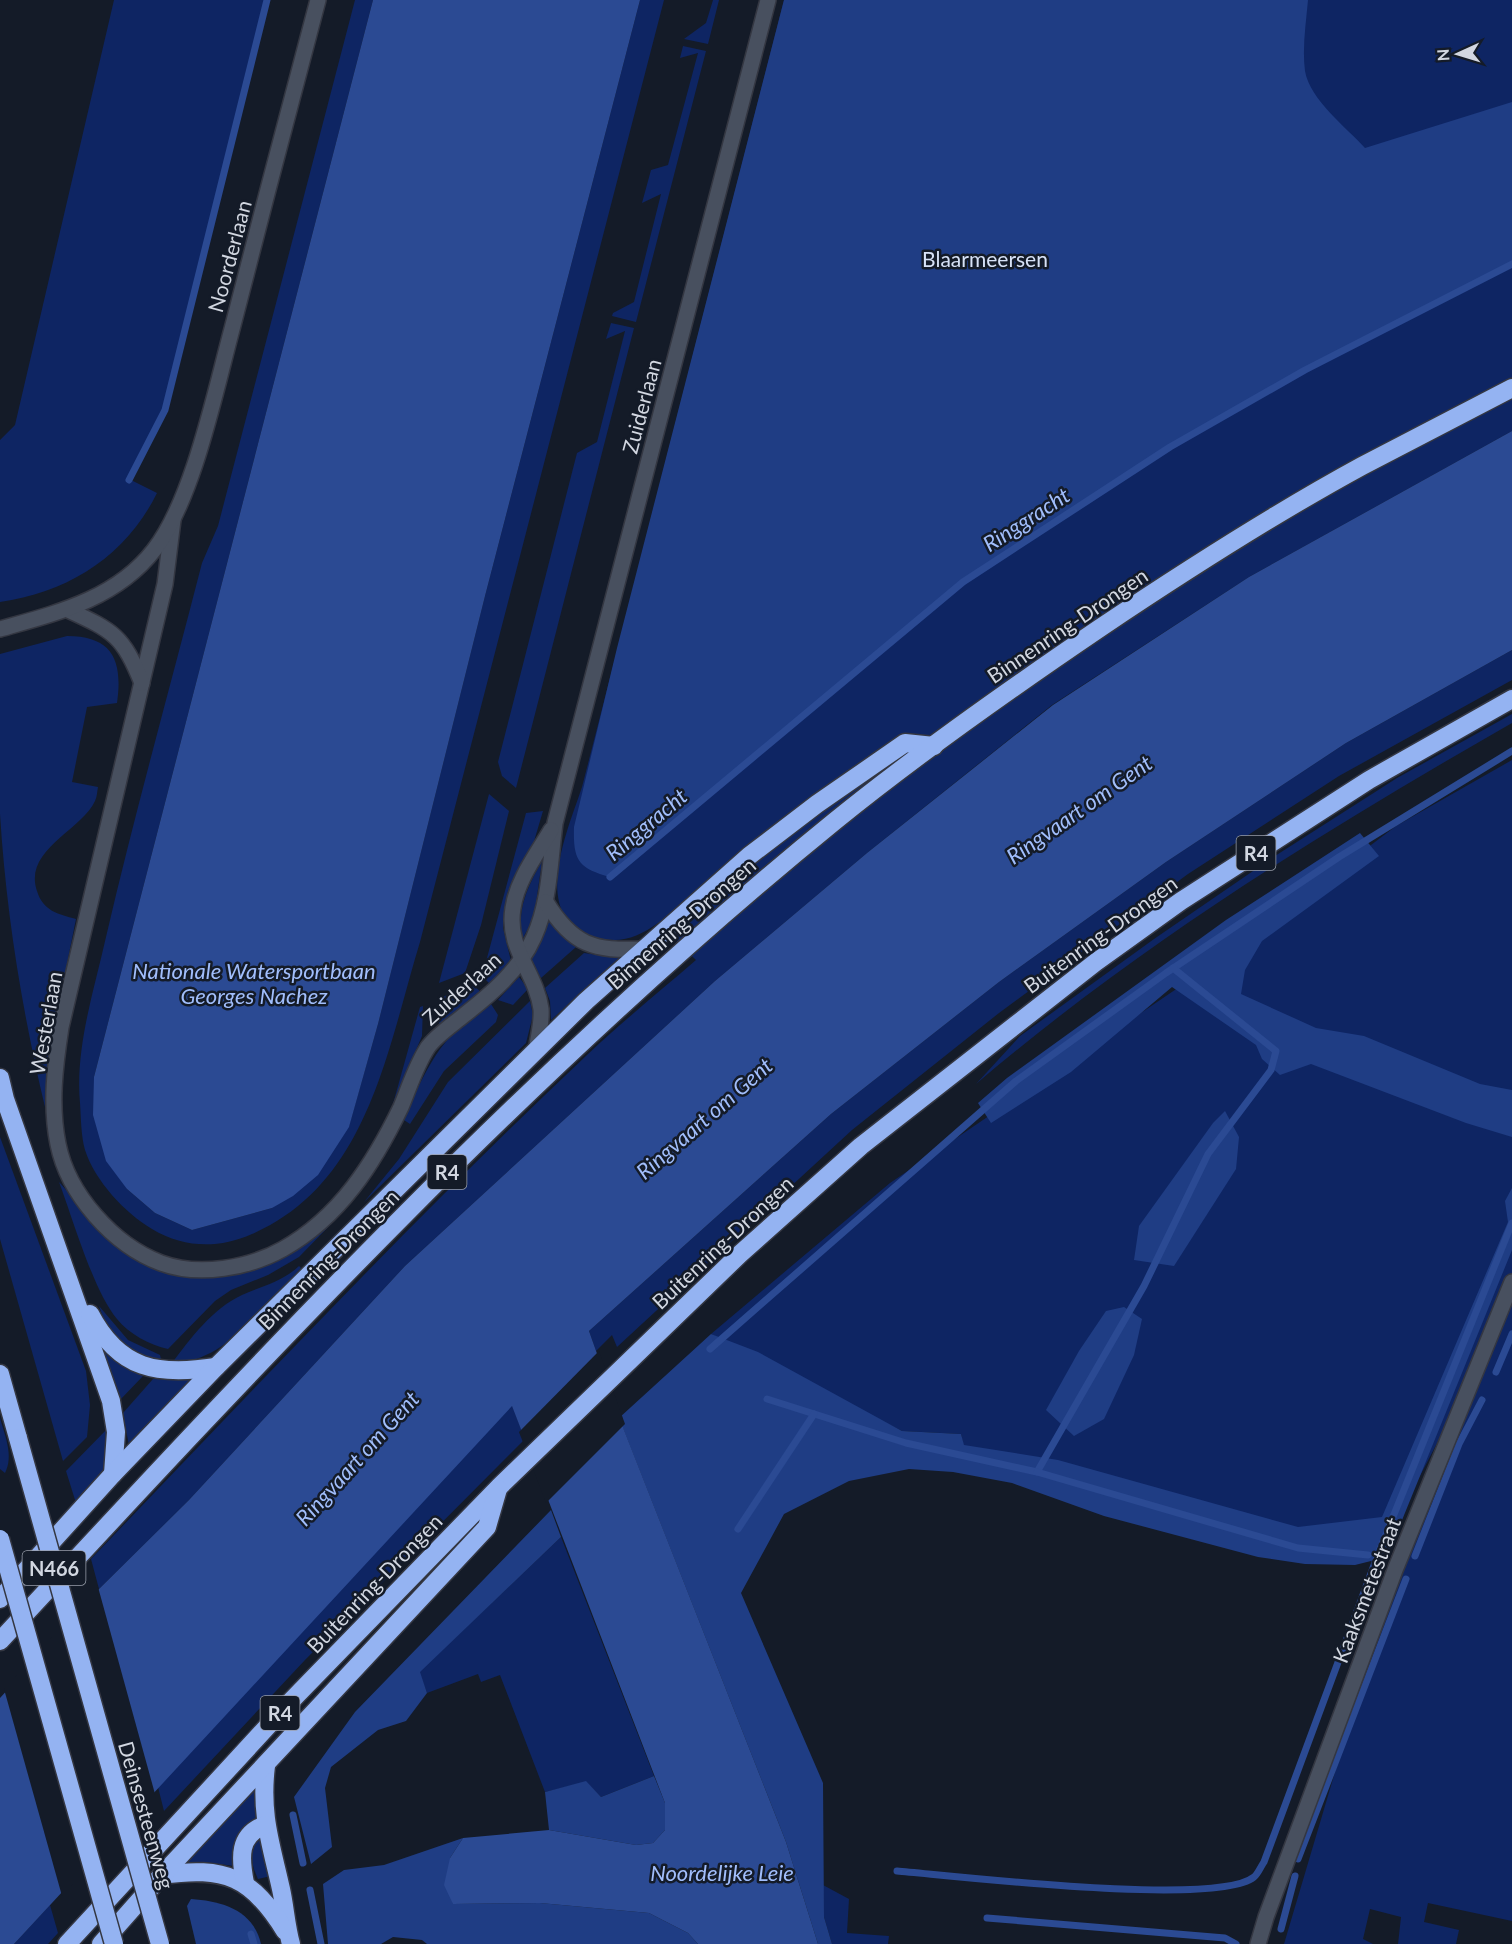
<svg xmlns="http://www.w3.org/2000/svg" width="1512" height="1944" font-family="Lato,sans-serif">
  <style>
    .green { fill: #0e2563 }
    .forest { fill: #1f3d84 }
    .water { fill: #2b4a93 }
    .pier { fill: #141b28 }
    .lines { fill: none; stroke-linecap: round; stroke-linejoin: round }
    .stream { stroke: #2b4a93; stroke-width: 7 }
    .minor-casing { stroke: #343742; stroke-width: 18 }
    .highway-casing { stroke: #343742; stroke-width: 21 }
    .minor { stroke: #48505f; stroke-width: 15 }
    .highway { stroke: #94b3f2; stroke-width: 18 }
    .highway-bridge-casing { stroke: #343742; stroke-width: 21; stroke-linecap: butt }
    .highway-bridge { stroke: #94b3f2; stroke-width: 18 }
    .labels { text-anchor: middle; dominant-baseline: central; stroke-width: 5; stroke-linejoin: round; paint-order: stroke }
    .shield { fill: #141b28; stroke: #999faa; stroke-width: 1.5 }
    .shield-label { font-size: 20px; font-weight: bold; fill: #d2d7e1 }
    .street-label { font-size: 21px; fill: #d2d7e1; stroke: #141b28 }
    .park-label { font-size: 21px; fill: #d7e2f7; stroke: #141b28 }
    .water-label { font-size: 22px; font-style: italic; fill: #a1befc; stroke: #141b28 }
  </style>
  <rect width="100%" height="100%" fill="#141b28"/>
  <!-- green -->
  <g class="green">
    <path d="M 114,0 L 267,0 L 165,410 L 129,479 L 157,493 C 126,556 69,592 0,602 L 0,440 L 15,425 Z"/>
    <path d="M 355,0 L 373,0 L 94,1077 L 127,1189 L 155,1213 L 192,1230 L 272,1208 L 349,1126 L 378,1024 L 485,596 L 640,0 L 664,0 L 420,942 C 387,1050 368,1184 252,1234 C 218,1249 184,1248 152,1229 C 125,1213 95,1181 85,1150 C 81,1136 81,1118 80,1103 C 75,1047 94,991 106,937 C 135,812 170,688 202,563 L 218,526 Z"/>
    <path d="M 713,0 L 719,0 L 708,44 L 684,39 L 706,23 Z"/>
    <path d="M 784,0 L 1512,0 L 1512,431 L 1249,577 L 1052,705 L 867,853 L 715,981 L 405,1266 L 189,1500 L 99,1589 L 91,1559 C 254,1389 415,1217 587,1055 C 622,1022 660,991 696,960 L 658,923 C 637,938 620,944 594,937 C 528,918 568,830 582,787 Z"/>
    <path d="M 683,46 L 706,51 L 636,322 L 612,316 L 613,313 L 634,302 L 661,194 L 642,203 L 651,170 L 668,165 L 698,53 L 680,58 Z"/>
    <path d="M 611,323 L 634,328 L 516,788 L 502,776 L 498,762 L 577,453 L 597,442 L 625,331 L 606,339 Z"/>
    <path d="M 67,636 C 113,636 123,661 117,703 L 87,707 L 72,782 L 98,787 C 97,792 97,797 95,801 C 81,831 23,850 37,891 C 43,911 58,914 76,919 L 48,1058 L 45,1107 C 22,1011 6,912 0,814 C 0,761 0,707 0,654 Z"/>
    <path d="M 1512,650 L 1512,680 L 1339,776 L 1188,874 L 999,1013 L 852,1130 L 617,1347 L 612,1335 L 596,1351 L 589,1331 L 831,1114 L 999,982 L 1166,862 L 1346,743 Z"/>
    <path d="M 1512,714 L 1512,723 C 1325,830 1140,944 976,1084 L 1020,1036 L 1154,939 L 1275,856 L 1397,778 Z"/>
    <path d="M 1512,760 L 1512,1921 L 1428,1903 L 1424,1922 L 1459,1930 L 1456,1944 L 1398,1944 L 1401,1917 L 1370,1909 L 1363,1939 L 1373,1944 L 1284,1944 L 1395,1570 L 1482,1357 L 1387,1539 L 1299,1537 L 967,1462 L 961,1434 L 902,1431 L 711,1334 L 890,1183 L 1225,956 L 1396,826 Z"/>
    <path d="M 489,794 L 509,811 L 481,925 L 465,973 L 439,983 Z"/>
    <path d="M 543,811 L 532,848 L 513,879 L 507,894 L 503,928 L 511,961 L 490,984 L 484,978 L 484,969 L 526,813 Z"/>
    <path d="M 542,861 L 534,917 L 522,940 C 517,908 527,888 542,861 Z"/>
    <path d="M 548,921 L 576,947 L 541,978 L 530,961 Z"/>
    <path d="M 584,953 L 619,958 L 551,1020 L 550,1001 L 545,988 Z"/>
    <path d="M 519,977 L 528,989 L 513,1005 L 498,1000 Z"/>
    <path d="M 474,986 L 481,992 L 439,1025 L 439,998 Z"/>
    <path d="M 530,1001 L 533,1015 L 526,1043 L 364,1202 L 399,1159 L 448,1082 Z"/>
    <path d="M 491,1004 L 498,1015 L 496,1022 L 444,1071 L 410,1124 L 404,1120 C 425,1070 441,1033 491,1004 Z"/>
    <path d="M 423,1006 L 422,1036 L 393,1104 L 420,1007 Z"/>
    <path d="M 0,1137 L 86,1371 L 90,1405 L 87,1437 L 63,1461 L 0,1239 Z"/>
    <path d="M 59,1182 C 79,1203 93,1228 117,1247 C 164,1283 228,1286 280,1259 C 301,1248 318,1233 336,1219 L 299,1257 L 268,1275 L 231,1290 L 215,1301 L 168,1349 C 150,1345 129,1334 117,1319 C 93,1290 73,1219 59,1182 Z"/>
    <path d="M 299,1266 L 301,1268 C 268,1303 225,1363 172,1363 C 190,1339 213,1308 242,1295 C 262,1286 282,1282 299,1266 Z"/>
    <path d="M 99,1306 L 128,1340 L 160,1355 L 161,1359 L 158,1361 C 128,1352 109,1336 99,1306 Z"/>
    <path d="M 102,1350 L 123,1366 L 143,1376 L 119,1401 Z"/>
    <path d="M 153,1379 L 192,1380 L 129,1446 L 123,1413 Z"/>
    <path d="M 512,1405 L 525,1439 L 305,1660 L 164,1811 L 158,1787 Z"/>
    <path d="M 0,1418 C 5,1436 14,1456 5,1473 L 0,1469 Z"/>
    <path d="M 111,1425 C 110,1466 104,1475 76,1503 L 66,1471 Z"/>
    <path d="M 561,1537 L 654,1776 L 601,1797 L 586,1782 L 545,1792 L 500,1675 L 481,1682 L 478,1674 L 427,1693 L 419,1672 Z"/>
    <path d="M 259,1782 L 257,1818 C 240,1831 230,1843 234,1866 L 205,1862 L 185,1864 Z"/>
    <path d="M 261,1835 L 271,1876 L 258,1879 C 250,1862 249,1850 261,1835 Z"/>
    <path d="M 823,1885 L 849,1899 L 847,1933 L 889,1936 L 888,1944 L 832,1944 L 824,1917 Z"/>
    <path d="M 50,1905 L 58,1933 L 48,1944 L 14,1944 Z"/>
  </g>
  <!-- forest -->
  <g class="forest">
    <path d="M 784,0 L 1308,0 C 1306,23 1302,48 1305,71 C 1310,100 1346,127 1365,148 L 1512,102 L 1512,264 L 1305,370 L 1170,447 L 963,582 L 610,877 C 578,868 573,860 574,827 L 617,648 Z"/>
    <path d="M 1360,833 L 1379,856 L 1262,941 L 1245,970 L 1241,994 L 1316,1028 L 1364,1036 L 1480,1084 L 1512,1090 L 1512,1137 L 1466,1123 L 1311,1064 L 1280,1075 L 1262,1059 L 1256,1045 L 1172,987 L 1071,1072 L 991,1123 L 978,1103 L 1007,1078 L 1226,920 Z"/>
    <path d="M 1225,1111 L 1239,1137 L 1236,1169 L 1174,1266 L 1134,1260 L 1139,1226 L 1213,1123 Z"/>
    <path d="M 1512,1188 L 1512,1250 L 1387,1557 L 1355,1565 L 1305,1564 L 1258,1557 L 1104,1516 L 1012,1483 L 953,1472 L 909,1469 L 849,1481 L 784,1514 L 741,1593 L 823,1783 L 824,1917 L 832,1944 L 818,1944 L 786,1842 L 619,1418 L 711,1334 L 758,1352 L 902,1431 L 961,1434 L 964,1445 L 1058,1460 L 1298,1527 L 1382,1517 L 1508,1222 L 1505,1201 Z"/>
    <path d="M 1124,1307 L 1142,1319 L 1134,1355 L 1104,1419 L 1074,1436 L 1046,1410 L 1079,1351 L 1106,1311 Z"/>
    <path d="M 551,1510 L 561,1537 L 420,1672 L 427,1693 L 406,1721 L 378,1730 L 331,1767 L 325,1788 L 332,1847 L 311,1864 L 294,1797 L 355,1712 Z"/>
    <path d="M 654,1776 L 665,1803 L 665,1830 L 653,1843 L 636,1845 L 549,1830 L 545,1792 L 586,1781 L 601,1797 Z"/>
    <path d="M 463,1838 L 450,1858 L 453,1904 L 540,1903 L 649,1913 L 688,1933 L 698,1944 L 427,1944 L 422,1940 L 393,1937 L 381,1944 L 328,1944 L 323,1884 L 344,1870 L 384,1865 Z"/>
    <path d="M 191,1899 C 222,1901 253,1910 261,1944 L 196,1944 L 187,1906 Z"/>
  </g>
  <!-- water -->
  <g class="water">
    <path d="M 373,0 L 640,0 L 485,596 L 378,1024 L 349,1127 L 318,1175 L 293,1196 L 272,1208 L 192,1230 L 155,1213 L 127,1189 L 106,1161 L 93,1115 L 94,1077 Z"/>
    <path d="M 1512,431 L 1512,650 L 1346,743 L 1166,862 L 999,982 L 831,1114 L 589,1331 L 624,1430 L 786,1842 L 818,1944 L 698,1944 L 688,1933 L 649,1913 L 540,1903 L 453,1904 L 444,1885 L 450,1858 L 463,1838 L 549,1830 L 636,1845 L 653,1843 L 665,1830 L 665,1803 L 512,1406 L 14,1944 L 0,1944 L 0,1698 L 99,1589 L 189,1500 L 405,1266 L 715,981 L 867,853 L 1053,705 L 1249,577 Z"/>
  </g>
  <!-- pier -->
  <g class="pier">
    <path d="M 599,1351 L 625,1424 L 546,1503 L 519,1432 Z"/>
    <path d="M 98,1587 L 155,1794 L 62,1896 L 4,1689 Z"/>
  </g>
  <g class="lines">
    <!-- stream -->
    <g class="stream">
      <path d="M 129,480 L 165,410 L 267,0"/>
      <path d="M 610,877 L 963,582 L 1170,447 L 1305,370 L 1512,264"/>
      <path d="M 710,1349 L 1016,1081 L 1166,973 L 1339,857 L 1512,751"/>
      <path d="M 1496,1372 L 1512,1334"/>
      <path d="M 767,1399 L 906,1443 L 1037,1472 L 1144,1286 L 1208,1154 L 1271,1070 L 1276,1051 L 1173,968"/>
      <path d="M 1037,1472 L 1298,1548 L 1368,1555"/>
      <path d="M 738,1529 L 814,1414"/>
      <path d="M 1415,1556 L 1459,1444 L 1482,1400"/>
      <path d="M 293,1815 L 303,1863"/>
      <path d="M 1298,1859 L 1406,1579"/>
      <path d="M 897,1871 C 956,1876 1217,1907 1254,1877 C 1258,1874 1261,1866 1264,1862 L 1380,1549 L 1512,1223"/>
      <path d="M 310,1890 L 321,1944"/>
      <path d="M 987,1918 L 1225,1938 L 1236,1944"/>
      <path d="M 1281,1929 L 1295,1876"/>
      <path d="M 251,1934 L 254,1944"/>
    </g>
    <!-- minor casing -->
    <g class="minor-casing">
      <g id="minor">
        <path d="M 173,520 L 165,584 L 61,1027 C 55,1065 50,1105 58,1144 C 68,1194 113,1245 161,1263 C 199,1277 249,1268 283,1249 C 340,1217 374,1163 401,1107 C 409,1088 416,1065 428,1047 C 436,1036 452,1025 463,1016 C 491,994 519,971 534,937 C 550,901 550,861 555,823 L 768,0"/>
        <path d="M 68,610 C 114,631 123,636 142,683"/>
        <path d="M 0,629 C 57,613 116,599 154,550 C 193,500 215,392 232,329 C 260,219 289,110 318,0"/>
        <path d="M 546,902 C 573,946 594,951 643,949"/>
        <path d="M 537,1045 C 539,1033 542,1021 541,1009 C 536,972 506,949 513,908 C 517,880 537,854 551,830"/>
        <path d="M 1258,1944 L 1266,1917 L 1395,1570 L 1512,1282"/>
      </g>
    </g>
    <!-- highway casing -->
    <g class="highway-casing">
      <g id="highway">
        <path d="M 0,1078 L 5,1099 L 111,1401 L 116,1432 L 113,1474"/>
        <path d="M 90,1314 C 119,1370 158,1376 216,1367"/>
        <path d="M 0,1374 L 18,1438"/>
        <path d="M 0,1599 L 113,1474 L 216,1367 L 586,1001 L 749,856 L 817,804 L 905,743 L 934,746"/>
        <path d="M 0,1641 C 266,1354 531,1068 835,821 C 920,752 1010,689 1100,628 C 1185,571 1272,515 1362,466 C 1412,440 1462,414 1512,388"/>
        <path d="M 266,1766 C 260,1814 271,1844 281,1889 C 285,1907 286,1926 291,1944"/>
        <path d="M 162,1875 C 225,1866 252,1877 285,1931"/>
        <path d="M 245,1883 C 240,1858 238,1835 265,1825"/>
        <path d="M 67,1944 L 290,1702 L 499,1487 L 740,1254 L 861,1146 L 1096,962 L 1181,901 L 1369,780 L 1512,699"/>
        <path d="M 101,1944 L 162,1875 L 487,1527 L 498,1489"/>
      </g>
    </g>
    <!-- minor -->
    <use href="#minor" class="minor"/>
    <!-- highway -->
    <use href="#highway" class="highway"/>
    <!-- highway-bridge casing -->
    <g class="highway-bridge-casing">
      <g id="highway-bridge">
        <path d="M 18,1438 L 160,1944"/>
        <path d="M 0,1539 L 114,1944"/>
      </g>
    </g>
    <!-- highway-bridge -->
    <use href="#highway-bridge" class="highway-bridge"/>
  </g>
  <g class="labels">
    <!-- shield labels -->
    <g class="shield">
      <rect x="1236.5" y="836" width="39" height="34" rx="4.5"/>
      <rect x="427.5" y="1155" width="39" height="34" rx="4.5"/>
      <rect x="22.5" y="1551" width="63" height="34" rx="4.5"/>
      <rect x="260.5" y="1696" width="39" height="34" rx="4.5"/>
    </g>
    <g class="shield-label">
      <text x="1256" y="853">R4</text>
      <text x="447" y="1172">R4</text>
      <text x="54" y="1568">N466</text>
      <text x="280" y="1713">R4</text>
    </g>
    <!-- street labels -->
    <g class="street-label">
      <text transform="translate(229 256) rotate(-75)">Noorderlaan</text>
      <text transform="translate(641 406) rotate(-75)">Zuiderlaan</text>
      <text transform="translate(1067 625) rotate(-34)">Binnenring-Drongen</text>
      <text transform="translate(681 923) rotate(-41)">Binnenring-Drongen</text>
      <text transform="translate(1100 934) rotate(-36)">Buitenring-Drongen</text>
      <text transform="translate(461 988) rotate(-42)">Zuiderlaan</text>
      <text transform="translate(45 1023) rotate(-80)">Westerlaan</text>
      <text transform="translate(722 1242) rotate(-43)">Buitenring-Drongen</text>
      <text transform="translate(328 1259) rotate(-45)">Binnenring-Drongen</text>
      <text transform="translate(374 1583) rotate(-46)">Buitenring-Drongen</text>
      <text transform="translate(1366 1590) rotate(-69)">Kaaksmetestraat</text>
      <text transform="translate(147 1815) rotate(74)">Deinsesteenweg</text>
    </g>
    <!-- park labels -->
    <g class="park-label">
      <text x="985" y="258">Blaarmeersen</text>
    </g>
    <!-- water labels -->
    <g class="water-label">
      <text transform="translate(1026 519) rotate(-33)">Ringgracht</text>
      <text transform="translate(1079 809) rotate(-35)">Ringvaart om Gent</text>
      <text transform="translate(646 824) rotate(-40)">Ringgracht</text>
      <text x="254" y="970">Nationale Watersportbaan<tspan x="254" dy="25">Georges Nachez</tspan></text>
      <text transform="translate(704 1118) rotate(-41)">Ringvaart om Gent</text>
      <text transform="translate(357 1458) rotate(-48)">Ringvaart om Gent</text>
      <text x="722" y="1872">Noordelijke Leie</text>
    </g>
  </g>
  <!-- north arrow -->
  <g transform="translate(1458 54) rotate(266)" stroke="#141b28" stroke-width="4.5" paint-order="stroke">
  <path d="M0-4.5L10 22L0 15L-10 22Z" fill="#d2d7e1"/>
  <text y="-9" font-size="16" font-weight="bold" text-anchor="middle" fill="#d2d7e1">N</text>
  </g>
</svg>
